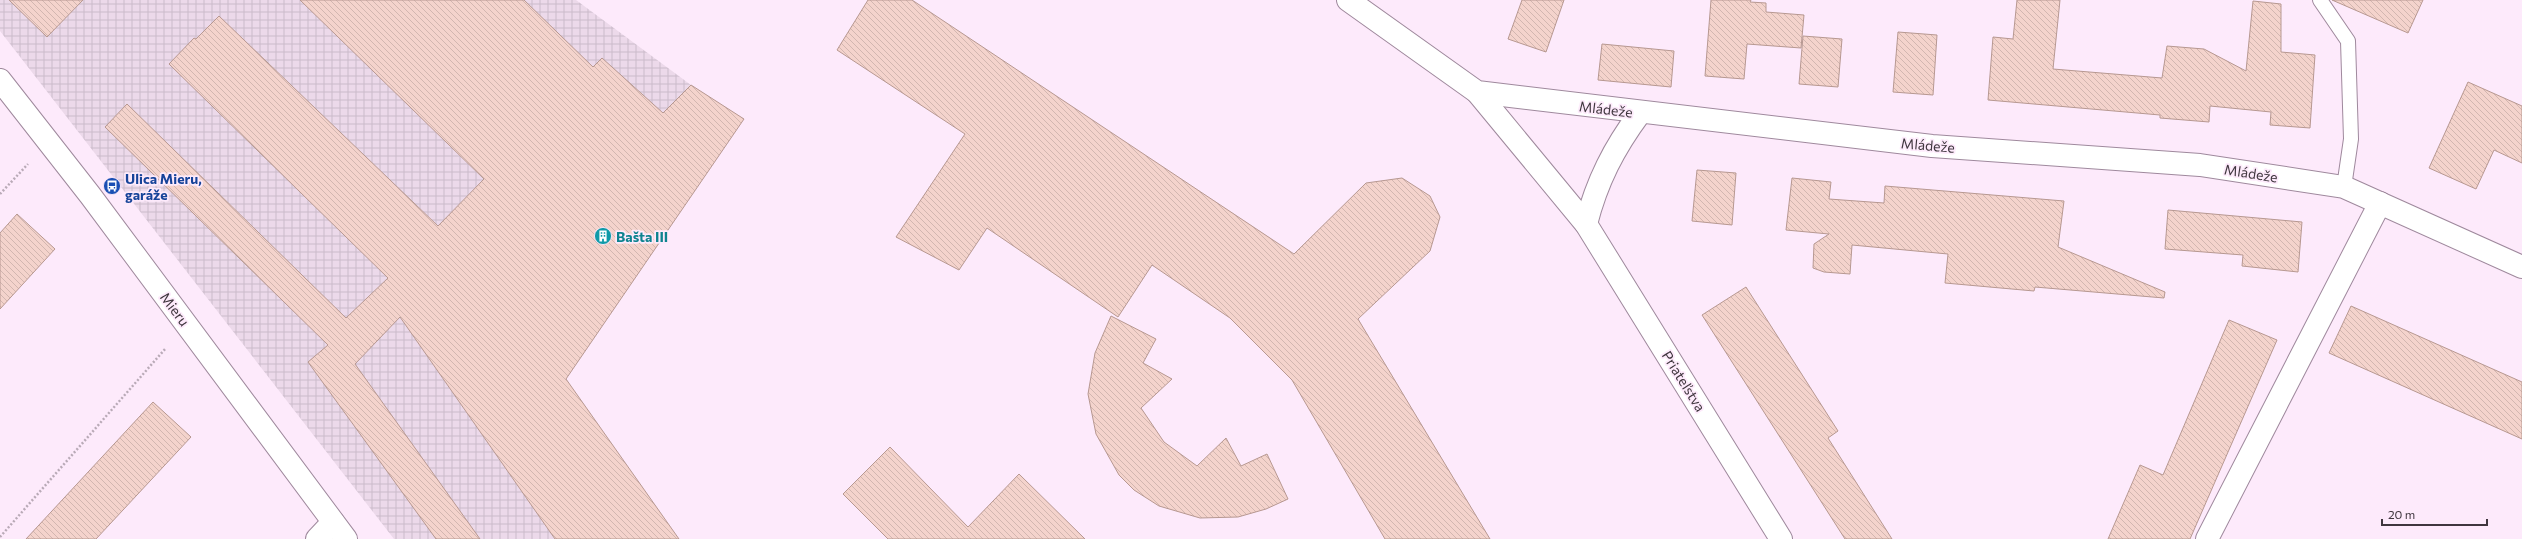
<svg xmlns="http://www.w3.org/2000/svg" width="2522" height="539" font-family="Commissioner,sans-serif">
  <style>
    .industrial { fill: url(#industrial-grid) }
    .building { fill: url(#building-back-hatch); stroke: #b79891 }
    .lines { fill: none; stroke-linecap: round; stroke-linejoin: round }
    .lane-casing { stroke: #9f899d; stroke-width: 16 }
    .street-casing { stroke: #9f899d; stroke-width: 24 }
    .path { stroke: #b9aab7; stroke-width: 2.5; stroke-dasharray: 2 2; stroke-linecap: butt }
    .lane { stroke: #fff; stroke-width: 14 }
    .street { stroke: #fff; stroke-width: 22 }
    .labels { text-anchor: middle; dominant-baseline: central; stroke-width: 3.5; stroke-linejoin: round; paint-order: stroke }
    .street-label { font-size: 14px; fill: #3f363e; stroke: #fdeafb }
    .transit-label { font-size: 14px; font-weight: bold; fill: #164399; stroke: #fdeafb; text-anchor: start }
    .culture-label { font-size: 14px; font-weight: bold; fill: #0d838f; stroke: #fdeafb; text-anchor: start }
  </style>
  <defs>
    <pattern id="industrial-grid" width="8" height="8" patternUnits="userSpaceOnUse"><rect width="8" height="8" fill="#ecd9ea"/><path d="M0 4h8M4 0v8" fill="none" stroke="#cbbbca"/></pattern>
    <pattern id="building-back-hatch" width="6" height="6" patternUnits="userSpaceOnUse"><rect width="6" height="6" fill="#f4d3cc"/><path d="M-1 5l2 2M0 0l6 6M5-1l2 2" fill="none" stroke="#d2b6b0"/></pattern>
  </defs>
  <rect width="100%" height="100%" fill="#fdeafb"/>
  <!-- industrial -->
  <path class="industrial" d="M 0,0 L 576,0 L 691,85 L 425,353 L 555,539 L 394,539 L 0,31 Z"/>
  <!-- building -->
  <g class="building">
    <path d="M 9,0 L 83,0 L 47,37 Z"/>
    <path d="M 300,0 L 524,0 L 593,67 L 602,58 L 663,113 L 691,85 L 744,119 L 566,379 L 679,539 L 555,539 L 400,317 L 355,364 L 480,539 L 436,539 L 308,362 L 328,345 L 105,127 L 127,104 L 346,318 L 388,278 L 169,64 L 194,38 L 196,39 L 219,16 L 438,226 L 484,179 Z"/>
    <path d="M 868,0 L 912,0 L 1294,254 L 1366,183 L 1402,178 L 1430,196 L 1440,217 L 1430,251 L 1358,319 L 1490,539 L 1385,539 L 1292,380 L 1230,318 L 1152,265 L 1118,317 L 987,228 L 959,270 L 896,237 L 965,134 L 837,50 Z"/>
    <path d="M 1522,0 L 1564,0 L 1546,52 L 1508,39 Z"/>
    <path d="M 1711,0 L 1751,0 L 1750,2 L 1766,3 L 1766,12 L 1804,15 L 1801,48 L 1747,44 L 1744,79 L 1705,76 Z"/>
    <path d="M 2017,0 L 2060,0 L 2053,69 L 2162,78 L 2167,46 L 2204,49 L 2246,71 L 2253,1 L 2281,4 L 2281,52 L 2315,55 L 2310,128 L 2270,125 L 2271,112 L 2210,106 L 2209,122 L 2160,118 L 2160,115 L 1988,100 L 1993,37 L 2013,39 Z"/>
    <path d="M 2332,0 L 2423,0 L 2408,33 Z"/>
    <path d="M 1898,32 L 1937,35 L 1933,95 L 1893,92 Z"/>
    <path d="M 1803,36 L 1842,39 L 1838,87 L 1799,84 Z"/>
    <path d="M 1602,44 L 1674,51 L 1671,87 L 1598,80 Z"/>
    <path d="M 2468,82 L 2522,106 L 2522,163 L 2494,150 L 2476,189 L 2429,168 Z"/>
    <path d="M 1697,170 L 1736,173 L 1732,225 L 1692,221 Z"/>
    <path d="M 1792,178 L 1831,182 L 1829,199 L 1884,203 L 1885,186 L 2064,201 L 2058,247 L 2165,292 L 2164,298 L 2035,287 L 2034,291 L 1945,283 L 1948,254 L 1852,245 L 1850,274 L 1824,272 L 1813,268 L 1814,244 L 1829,234 L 1786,230 Z"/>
    <path d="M 2168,210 L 2302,222 L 2298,272 L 2242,266 L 2243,255 L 2165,249 Z"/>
    <path d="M 17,214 L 55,249 L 0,309 L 0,233 Z"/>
    <path d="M 1746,287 L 1838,431 L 1828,438 L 1892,539 L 1845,539 L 1702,315 Z"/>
    <path d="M 2351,306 L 2522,382 L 2522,439 L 2329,353 Z"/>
    <path d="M 1111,316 L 1156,339 L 1143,363 L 1172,379 L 1141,408 L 1164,442 L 1197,466 L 1226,438 L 1241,466 L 1267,454 L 1288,499 L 1266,509 L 1238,517 L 1200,518 L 1159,506 L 1134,490 L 1119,475 L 1096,434 L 1088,394 L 1095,353 Z"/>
    <path d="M 2229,320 L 2277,340 L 2190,539 L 2108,539 L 2140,465 L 2163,475 Z"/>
    <path d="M 153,402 L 191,437 L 96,539 L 26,539 Z"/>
    <path d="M 890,447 L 968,527 L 1019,474 L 1085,539 L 888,539 L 843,494 Z"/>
  </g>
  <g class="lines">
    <!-- lane casing -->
    <g class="lane-casing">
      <path id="lane" d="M 2320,0 L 2348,41 L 2351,139 L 2344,187"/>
    </g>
    <!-- street casing -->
    <g class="street-casing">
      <g id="street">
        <path d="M 1348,0 L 1477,92 L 1932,146 L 2200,165 L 2344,187 L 2522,267"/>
        <path d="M 0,80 L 90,195 L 346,539"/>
        <path d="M 1477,92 L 1586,224 L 1781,539"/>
        <path d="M 1586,224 C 1597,181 1614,148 1640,113"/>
        <path d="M 317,539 L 333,522"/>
        <path d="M 2207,539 L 2380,203"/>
      </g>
    </g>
    <!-- path -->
    <g class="path">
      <path d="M 0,194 L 28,164"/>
      <path d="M 0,537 L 166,348"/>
    </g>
    <!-- lane -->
    <use href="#lane" class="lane"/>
    <!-- street -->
    <use href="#street" class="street"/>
  </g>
  <!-- icons -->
  <defs>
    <g id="bus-disc" transform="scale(0.9)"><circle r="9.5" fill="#1a4fb4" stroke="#fdeafb"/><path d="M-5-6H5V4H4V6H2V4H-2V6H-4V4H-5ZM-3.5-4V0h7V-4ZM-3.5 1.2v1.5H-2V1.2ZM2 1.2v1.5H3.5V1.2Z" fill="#fff"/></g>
    <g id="building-disc" transform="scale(0.9)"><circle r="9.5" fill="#0f9aa8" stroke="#fdeafb"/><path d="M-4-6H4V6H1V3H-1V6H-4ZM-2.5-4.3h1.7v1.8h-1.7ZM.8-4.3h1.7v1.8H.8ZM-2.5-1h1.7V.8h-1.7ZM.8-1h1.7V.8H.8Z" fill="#fff"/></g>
  </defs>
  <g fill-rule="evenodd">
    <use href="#bus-disc" x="112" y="186"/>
    <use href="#building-disc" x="603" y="236"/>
  </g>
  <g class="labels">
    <!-- street labels -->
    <g class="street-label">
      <text transform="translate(1606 109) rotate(7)">Mládeže</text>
      <text transform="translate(1928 145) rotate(5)">Mládeže</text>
      <text transform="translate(2251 173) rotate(9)">Mládeže</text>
      <text transform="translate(175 309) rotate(53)">Mieru</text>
      <text transform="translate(1684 381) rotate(58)">Priateľstva</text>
    </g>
    <!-- transit labels -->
    <g class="transit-label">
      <text x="125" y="178">Ulica Mieru,<tspan x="125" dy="16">garáže</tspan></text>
    </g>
    <!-- culture labels -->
    <g class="culture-label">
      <text x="616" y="236">Bašta III</text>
    </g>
  </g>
  <!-- scale -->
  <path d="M2382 519v6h105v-6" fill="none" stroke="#3f363e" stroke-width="2"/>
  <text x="2388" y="519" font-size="12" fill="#3f363e" stroke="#fdeafb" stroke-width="3" paint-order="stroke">20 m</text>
</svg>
